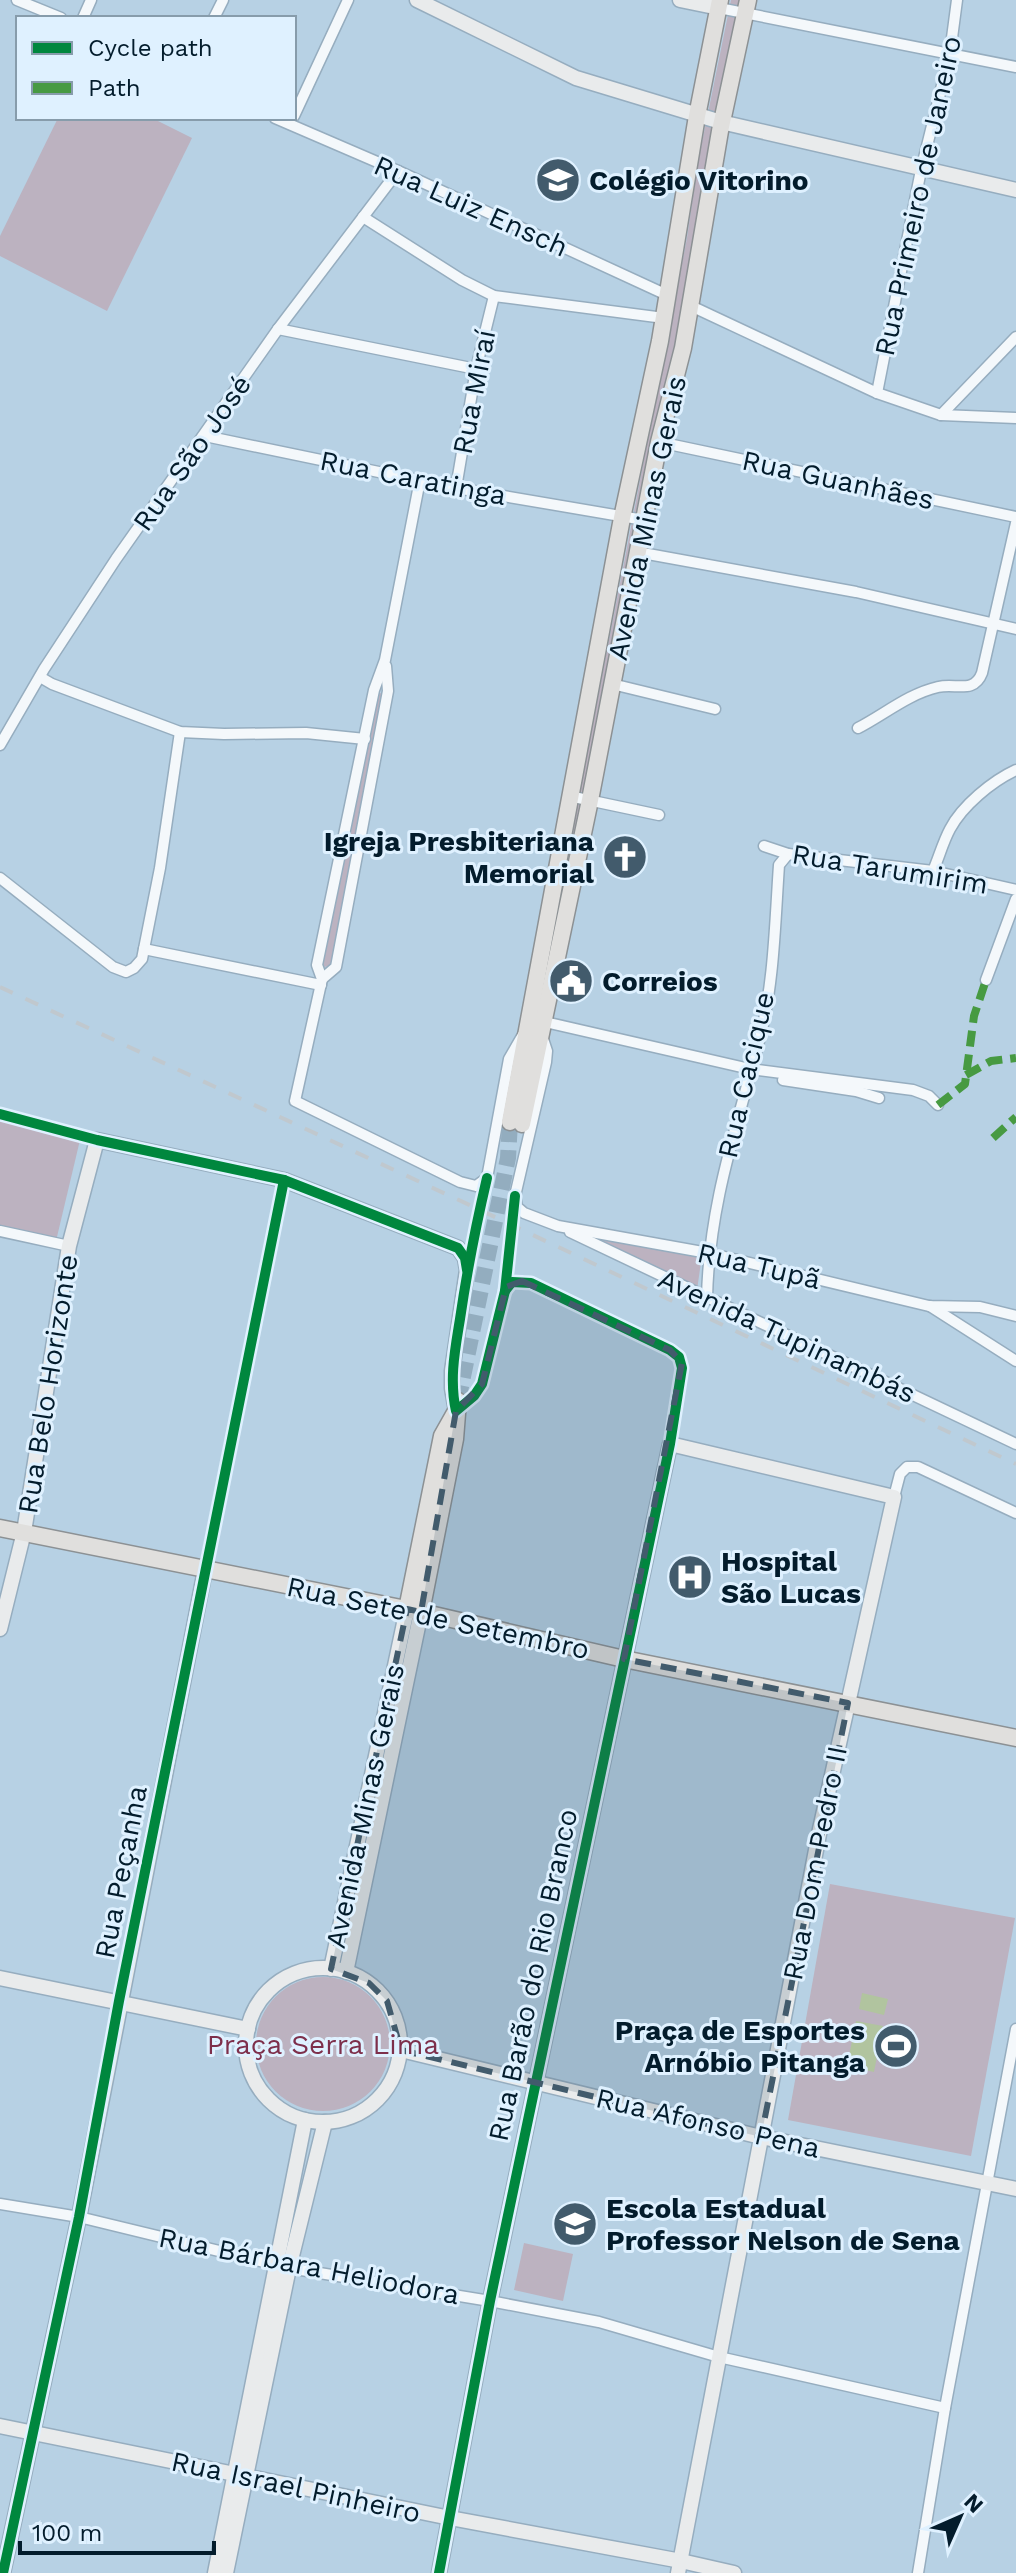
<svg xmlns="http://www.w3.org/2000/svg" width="1016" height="2573" font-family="'Work Sans',sans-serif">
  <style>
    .green { fill: #bcb2c0 }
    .water { fill: #b1c49f }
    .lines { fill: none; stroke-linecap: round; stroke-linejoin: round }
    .primary-tunnel { stroke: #93adbf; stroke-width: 16; stroke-dasharray: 16 8; stroke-linecap: butt }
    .street-casing { stroke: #96adbf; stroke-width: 13 }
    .secondary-casing { stroke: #96adbf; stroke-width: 17 }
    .primary-casing { stroke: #8c9194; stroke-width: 19 }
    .street { stroke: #f4f8fb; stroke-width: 10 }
    .secondary { stroke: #e9ebec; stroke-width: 14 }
    .primary { stroke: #e0dfdd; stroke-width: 16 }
    .rail { stroke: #c0c8ce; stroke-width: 4; stroke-dasharray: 14 14; stroke-linecap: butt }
    .quiet { stroke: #479a42; stroke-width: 8; stroke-dasharray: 16 8; stroke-linecap: butt }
    .cycleway-casing { stroke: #dff1ff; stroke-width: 15 }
    .cycleway { stroke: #00873e; stroke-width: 10 }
    .marked { fill: #425b6c; fill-opacity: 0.2; stroke: #425b6c; stroke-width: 6; stroke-dasharray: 16 10; stroke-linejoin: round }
    .labels { text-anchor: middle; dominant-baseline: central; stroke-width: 6; stroke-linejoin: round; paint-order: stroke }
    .poi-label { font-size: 28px; font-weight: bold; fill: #031c2c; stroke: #dff1ff; text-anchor: start }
    .street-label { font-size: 28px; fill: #031c2c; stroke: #dff1ff }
    .park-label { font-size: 28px; fill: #7d2f4b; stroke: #dff1ff }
  </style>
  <rect width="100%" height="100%" fill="#b7d1e4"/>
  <!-- green -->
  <g class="green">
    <path d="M 731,0 L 740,0 L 675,350 L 537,1035 L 533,1032 L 687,238 L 698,162 Z"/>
    <path d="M 58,118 L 152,118 L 192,138 L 107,311 L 0,256 L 0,236 Z"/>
    <path d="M 380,693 L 384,695 L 331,966 L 323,967 L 321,965 L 377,694 Z"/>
    <path d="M 0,1121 L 80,1140 L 56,1241 L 0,1228 Z"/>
    <path d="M 578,1233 L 702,1255 L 697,1290 Z"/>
    <path d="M 830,1884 L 1015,1918 L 971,2156 L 788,2120 Z"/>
    <circle cx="323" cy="2044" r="67"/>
    <path d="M 524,2243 L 573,2254 L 563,2301 L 514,2290 Z"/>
  </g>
  <!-- water -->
  <g class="water">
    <path d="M 862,1993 L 888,1999 L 884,2015 L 859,2009 Z"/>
    <path d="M 856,2021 L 883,2026 L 874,2072 L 847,2066 Z"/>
  </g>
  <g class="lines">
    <!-- primary-tunnel -->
    <path class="primary-tunnel" d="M 458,1401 L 508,1158 L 510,1122"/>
    <!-- street casing -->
    <g class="street-casing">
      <g id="street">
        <path d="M 17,0 L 61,18"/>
        <path d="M 719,8 L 1016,67"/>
        <path d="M 83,18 L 91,0"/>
        <path d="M 214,18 L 223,0"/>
        <path d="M 294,116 L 348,0"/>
        <path d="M 275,118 L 398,171 L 667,295"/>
        <path d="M 363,217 L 462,280 L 494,296 L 664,318"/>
        <path d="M 691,306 L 877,393 L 941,415 L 1016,337"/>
        <path d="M 278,329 L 476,369"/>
        <path d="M 877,393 L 921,170 L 950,53 L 957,0"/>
        <path d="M 941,415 L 1016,418"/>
        <path d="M 205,436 L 456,488 L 644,520"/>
        <path d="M 659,442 L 1016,517"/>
        <path d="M 420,480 L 385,660 L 374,690 L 317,965 L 322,979 L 295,1101 L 460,1182 L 476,1186 L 487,1178 L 509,1059 L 524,1033"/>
        <path d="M 456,488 L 476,369 L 494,296"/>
        <path d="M 637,552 L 856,592 L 1016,629"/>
        <path d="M 40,677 L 52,684 L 180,732 L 224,734 L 306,733 L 365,739"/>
        <path d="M 612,684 L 715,709"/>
        <path d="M 858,728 C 885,714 908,694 938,687 C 956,683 974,694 982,673 L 1016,523"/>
        <path d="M 0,745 L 44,669 L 116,559 L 278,329 L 398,171"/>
        <path d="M 569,796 L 659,815"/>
        <path d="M 764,846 L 788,854 L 933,871 L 1016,890"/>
        <path d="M 933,871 C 939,857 943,842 950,829 C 962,806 992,781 1016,770"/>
        <path d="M 0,878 L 113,967 L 126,972 L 134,968 L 142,959 L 160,868 L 180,732"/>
        <path d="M 144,949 L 321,985"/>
        <path d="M 322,979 L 336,967 L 388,691 L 386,666"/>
        <path d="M 986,980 L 1016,899"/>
        <path d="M 545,1022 L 750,1069 L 913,1090 L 929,1096 L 938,1105"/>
        <path d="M 543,1039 L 547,1051 L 546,1062 L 515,1196 L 517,1207 L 524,1213 L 558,1226 L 708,1253 L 929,1306 L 980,1307 L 1016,1316"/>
        <path d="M 783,1080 L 856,1091 L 879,1098"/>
        <path d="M 0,1114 L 97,1140"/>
        <path d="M 0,1231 L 69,1246"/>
        <path d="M 570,1232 L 1016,1444"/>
        <path d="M 707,1298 C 709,1205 736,1130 759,1041 C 774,986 775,922 779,865 L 788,854"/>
        <path d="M 930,1306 L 1016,1361"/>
        <path d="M 458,1410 L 474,1396 L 482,1384 L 506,1287 C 513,1280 521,1281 531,1283 L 670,1350 L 679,1357 L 682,1368 L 670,1444"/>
        <path d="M 894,1497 L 900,1474 L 907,1467 L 918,1467 L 1016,1513"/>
        <path d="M 205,1570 L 284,1180"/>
        <path d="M 0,2204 L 79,2217 L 289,2268 L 490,2301 L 599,2322 L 719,2357 L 945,2408"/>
        <path d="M 918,2573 L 945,2408 L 1016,2029"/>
      </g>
    </g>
    <!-- secondary casing -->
    <g class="secondary-casing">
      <g id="secondary">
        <path d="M 417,0 L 576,78 L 721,122 L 1016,190"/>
        <path d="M 680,0 L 719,8"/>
        <path d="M 0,1629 L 24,1532 L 69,1246 L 97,1140 L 284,1180 L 458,1248 L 465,1258 L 467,1270 L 452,1371 L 452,1388 L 456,1411"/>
        <circle cx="323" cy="2045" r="77"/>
        <path d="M 331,1969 L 407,1609"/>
        <path d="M 346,1972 L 421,1612"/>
        <path d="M 0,1978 L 248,2029"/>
        <path d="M 401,2050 L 761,2137 L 1016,2189"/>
        <path d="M 0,2426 L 450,2518 L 681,2561 L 734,2573"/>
        <path d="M 3,2573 L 79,2217 L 205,1570"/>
        <path d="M 215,2573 L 305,2120"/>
        <path d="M 226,2573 L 289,2268 L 325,2122"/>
        <path d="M 439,2573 L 490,2301 L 670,1444 L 894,1497 L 820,1829 L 678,2573"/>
      </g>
    </g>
    <!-- primary casing -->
    <g class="primary-casing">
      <g id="primary">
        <path d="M 510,1122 L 622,518 L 660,341 L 697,116 L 720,0"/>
        <path d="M 522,1124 L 590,800 L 659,442 L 683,348 L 720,131 L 748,0"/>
        <path d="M 0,1528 L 421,1612 L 624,1659 L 1016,1738"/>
        <path d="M 407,1609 L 442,1436 L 455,1413"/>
        <path d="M 421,1612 L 455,1439 L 458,1401"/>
      </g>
    </g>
    <!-- street -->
    <use href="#street" class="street"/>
    <!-- secondary -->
    <use href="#secondary" class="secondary"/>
    <!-- primary -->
    <use href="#primary" class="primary"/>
    <!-- rail -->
    <path class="rail" d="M 0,987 L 476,1208 L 1016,1464"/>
    <!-- quiet -->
    <g class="quiet">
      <path d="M 966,1075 L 991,1061 L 1016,1058"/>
      <path d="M 938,1105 L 965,1084 L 974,1016 L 986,980"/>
      <path d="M 993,1138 L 1016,1117"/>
    </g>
    <!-- cycleway casing -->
    <g class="cycleway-casing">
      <g id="cycleway">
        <path d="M 0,1114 L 97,1140 L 284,1180 L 458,1248 L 465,1258 L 467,1270"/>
        <path d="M 487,1178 C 476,1225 467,1271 460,1319 C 455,1350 449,1379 456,1411 L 474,1396 L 482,1384 L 505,1291 L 515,1196"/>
        <path d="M 3,2573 L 79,2217 L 119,2001 L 284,1180"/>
        <path d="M 439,2573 L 490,2301 L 670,1444 L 682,1368 L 679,1357 L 670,1350 L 531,1283 L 512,1282 L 505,1291"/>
      </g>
    </g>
    <!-- cycleway -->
    <use href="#cycleway" class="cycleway"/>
  </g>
  <!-- marked area -->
  <path class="marked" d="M 522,1281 L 670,1350 L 682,1363 L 624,1659 L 848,1703 L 761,2137 L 401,2050 L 387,2001 L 369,1983 L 331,1969 L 407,1609 L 421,1612 L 456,1411 L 482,1384 L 506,1287 Z"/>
  <!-- icons -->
  <defs>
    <g id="school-disc" transform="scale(2.3)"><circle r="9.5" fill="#425b6c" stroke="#dff1ff"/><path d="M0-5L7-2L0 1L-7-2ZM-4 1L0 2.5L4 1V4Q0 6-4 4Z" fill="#fff"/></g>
    <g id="church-disc" transform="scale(2.3)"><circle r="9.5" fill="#425b6c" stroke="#dff1ff"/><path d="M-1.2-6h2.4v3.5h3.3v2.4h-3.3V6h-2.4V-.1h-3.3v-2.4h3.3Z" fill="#fff"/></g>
    <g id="civic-disc" transform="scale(2.3)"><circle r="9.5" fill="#425b6c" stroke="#dff1ff"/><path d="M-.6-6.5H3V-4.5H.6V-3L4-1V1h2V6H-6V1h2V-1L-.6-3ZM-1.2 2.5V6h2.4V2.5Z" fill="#fff"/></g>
    <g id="hospital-disc" transform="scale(2.3)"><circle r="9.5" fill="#425b6c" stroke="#dff1ff"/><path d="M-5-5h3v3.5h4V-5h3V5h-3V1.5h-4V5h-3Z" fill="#fff"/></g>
    <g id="stadium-disc" transform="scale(2.3)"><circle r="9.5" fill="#425b6c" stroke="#dff1ff"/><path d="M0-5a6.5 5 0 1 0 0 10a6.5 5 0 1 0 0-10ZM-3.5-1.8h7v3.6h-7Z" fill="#fff"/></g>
  </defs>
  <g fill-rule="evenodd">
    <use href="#school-disc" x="558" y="180"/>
    <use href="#church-disc" x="625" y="857"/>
    <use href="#civic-disc" x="571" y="981"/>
    <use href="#hospital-disc" x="690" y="1577"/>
    <use href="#stadium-disc" x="896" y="2046"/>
    <use href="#school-disc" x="575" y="2224"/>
  </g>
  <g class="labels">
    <!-- poi labels -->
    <g class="poi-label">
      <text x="589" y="180">Colégio Vitorino</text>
      <text x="594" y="841" text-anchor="end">Igreja Presbiteriana<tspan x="594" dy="32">Memorial</tspan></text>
      <text x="602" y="981">Correios</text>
      <text x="721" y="1561">Hospital<tspan x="721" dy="32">São Lucas</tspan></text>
      <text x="865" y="2030" text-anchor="end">Praça de Esportes<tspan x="865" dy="32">Arnóbio Pitanga</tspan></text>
      <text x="606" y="2208">Escola Estadual<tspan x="606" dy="32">Professor Nelson de Sena</tspan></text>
    </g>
    <!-- street labels -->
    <g class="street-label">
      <text transform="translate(918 196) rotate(-78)">Rua Primeiro de Janeiro</text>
      <text transform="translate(471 206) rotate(24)">Rua Luiz Ensch</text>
      <text transform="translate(474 392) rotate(-79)">Rua Miraí</text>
      <text transform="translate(192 453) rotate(-55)">Rua São José</text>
      <text transform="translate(413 478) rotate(11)">Rua Caratinga</text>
      <text transform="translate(838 480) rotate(12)">Rua Guanhães</text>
      <text transform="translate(647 518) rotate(-78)">Avenida Minas Gerais</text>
      <text transform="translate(890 869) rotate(9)">Rua Tarumirim</text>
      <text transform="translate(746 1075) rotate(-77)">Rua Cacique</text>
      <text transform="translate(759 1266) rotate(13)">Rua Tupã</text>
      <text transform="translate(787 1336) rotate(25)">Avenida Tupinambás</text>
      <text transform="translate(48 1384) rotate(-81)">Rua Belo Horizonte</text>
      <text transform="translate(438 1618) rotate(12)">Rua Sete de Setembro</text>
      <text transform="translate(365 1806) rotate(-78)">Avenida Minas Gerais</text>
      <text transform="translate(815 1863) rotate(-79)">Rua Dom Pedro II</text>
      <text transform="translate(121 1872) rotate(-79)">Rua Peçanha</text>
      <text transform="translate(533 1975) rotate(-78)">Rua Barão do Rio Branco</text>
      <text transform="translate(708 2123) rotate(13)">Rua Afonso Pena</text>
      <text transform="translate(309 2266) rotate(11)">Rua Bárbara Heliodora</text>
      <text transform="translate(296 2487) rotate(12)">Rua Israel Pinheiro</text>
    </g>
    <!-- park labels -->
    <g class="park-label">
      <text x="323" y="2044">Praça Serra Lima</text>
    </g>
  </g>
  <!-- legend -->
  <rect x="16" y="16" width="280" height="104" fill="#dff1ff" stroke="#879cab" stroke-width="2"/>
  <rect x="32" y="42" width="40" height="12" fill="#00873e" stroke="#879cab" stroke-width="2"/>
  <text x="88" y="56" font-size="24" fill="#031c2c">Cycle path</text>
  <rect x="32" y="82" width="40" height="12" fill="#479a42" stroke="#879cab" stroke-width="2"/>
  <text x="88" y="96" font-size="24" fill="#031c2c">Path</text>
  <!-- north arrow -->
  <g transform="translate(960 2517) rotate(45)" stroke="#dff1ff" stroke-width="6" paint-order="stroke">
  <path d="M0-6L14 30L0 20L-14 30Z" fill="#031c2c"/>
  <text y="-12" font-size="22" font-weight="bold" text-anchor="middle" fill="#031c2c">N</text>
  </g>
  <!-- scale -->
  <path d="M20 2541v12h194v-12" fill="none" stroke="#031c2c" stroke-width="4"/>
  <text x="32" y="2541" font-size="24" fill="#031c2c" stroke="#dff1ff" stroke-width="6" paint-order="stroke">100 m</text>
</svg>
